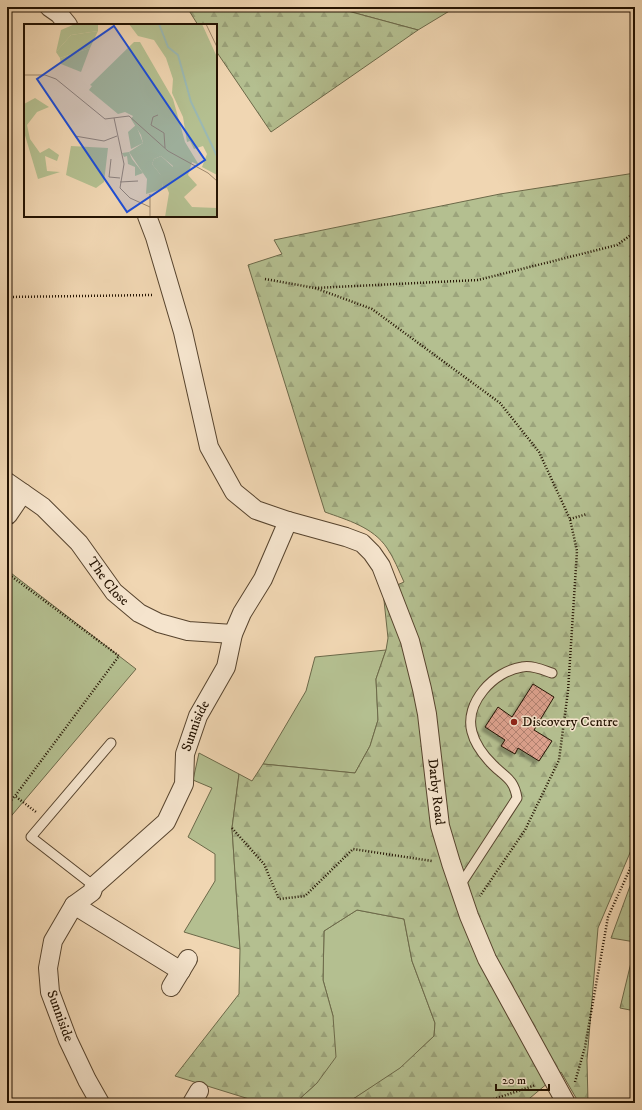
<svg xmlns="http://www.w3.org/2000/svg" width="642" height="1110" font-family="'IM FELL DW Pica',serif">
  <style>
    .green { fill: #b4bf90; stroke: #6c6949 }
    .forest { fill: url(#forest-firs); stroke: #6c6949 }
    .building { fill: url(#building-cross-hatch); stroke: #241302; filter: url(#shadow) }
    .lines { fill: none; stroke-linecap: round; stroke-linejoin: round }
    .service-casing { stroke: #57442e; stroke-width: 11 }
    .minor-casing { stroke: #57442e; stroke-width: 20 }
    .path { stroke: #241302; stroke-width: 2.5; stroke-dasharray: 1 2; stroke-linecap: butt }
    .service { stroke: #f5e4cd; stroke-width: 9 }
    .minor { stroke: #f5e4cd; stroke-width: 18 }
    .poi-dot { fill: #8f2418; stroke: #f5e4cd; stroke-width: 1.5 }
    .labels { text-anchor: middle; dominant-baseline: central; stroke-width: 3; stroke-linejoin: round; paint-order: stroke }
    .street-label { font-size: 14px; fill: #241302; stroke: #f5e4cd }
    .poi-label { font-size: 14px; fill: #241302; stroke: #f5e4cd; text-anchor: start }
    .inset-river { fill: none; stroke: #9bb8b2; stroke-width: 2 }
    .inset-road { fill: none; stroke: #9e886c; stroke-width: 1 }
    .view { fill: #1d4ed8; fill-opacity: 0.15; stroke: #1d4ed8; stroke-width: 2 }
    .inset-edge { fill: none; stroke: #241302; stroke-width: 2 }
  </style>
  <defs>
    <pattern id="forest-firs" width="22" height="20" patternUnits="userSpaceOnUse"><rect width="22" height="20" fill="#b4bf90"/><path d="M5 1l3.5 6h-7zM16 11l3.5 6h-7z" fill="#9ba37b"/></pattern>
    <pattern id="building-cross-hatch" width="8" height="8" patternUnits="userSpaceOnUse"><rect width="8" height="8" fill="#dca18d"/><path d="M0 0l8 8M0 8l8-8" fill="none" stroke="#b28271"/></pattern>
    <filter id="shadow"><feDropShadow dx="-3.5" dy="3.5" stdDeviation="1" flood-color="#0004"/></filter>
  </defs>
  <rect width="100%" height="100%" fill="#f0d6b2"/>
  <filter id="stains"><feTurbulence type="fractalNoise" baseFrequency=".005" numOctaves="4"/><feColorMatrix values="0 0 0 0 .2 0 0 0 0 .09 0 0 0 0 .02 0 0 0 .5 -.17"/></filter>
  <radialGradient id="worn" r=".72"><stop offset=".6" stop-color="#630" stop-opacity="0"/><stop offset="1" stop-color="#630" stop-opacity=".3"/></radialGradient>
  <!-- green -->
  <g class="green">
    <path d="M 333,7 L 456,7 L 418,30 Z"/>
    <path d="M 7,570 L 136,669 L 7,821 Z"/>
    <path d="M 386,650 L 376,679 L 378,720 L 370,746 L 355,773 L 263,764 L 306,691 L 315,657 Z"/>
    <path d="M 199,753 L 239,774 L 232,828 L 240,949 L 184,932 L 215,881 L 215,854 L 188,837 L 212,788 L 193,780 Z"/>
    <path d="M 357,910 L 404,919 L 412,961 L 435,1023 L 434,1036 L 400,1069 L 347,1103 L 295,1103 L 317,1083 L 333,1016 L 323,980 L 324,931 Z"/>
  </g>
  <!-- forest -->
  <g class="forest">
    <path d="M 190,7 L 333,7 L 418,30 L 271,132 L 216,51 L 216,25 L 198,25 L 188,9 Z"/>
    <path d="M 635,173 L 635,841 L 598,928 L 587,1060 L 588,1103 L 579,1103 L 561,1072 L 524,1103 L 347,1103 L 400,1068 L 434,1036 L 435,1023 L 412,961 L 404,919 L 357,910 L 324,931 L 323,980 L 333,1016 L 336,1057 L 317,1083 L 295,1103 L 262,1103 L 175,1076 L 239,994 L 240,949 L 232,828 L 239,774 L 252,781 L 263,764 L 355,773 L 370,746 L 378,720 L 376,679 L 386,650 L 388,638 L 383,591 L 404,582 C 399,571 394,558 387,548 C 373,527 347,520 325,512 L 248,265 L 282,254 L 274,240 L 500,194 Z"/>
    <path d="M 635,874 L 635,942 L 611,938 L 633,878 Z"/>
    <path d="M 635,946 L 635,1011 L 620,1008 Z"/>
  </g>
  <!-- building -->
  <path class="building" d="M 533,684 L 554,697 L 534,730 L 552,741 L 539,761 L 518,748 L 515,754 L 501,746 L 505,740 L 485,727 L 498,707 L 512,717 Z"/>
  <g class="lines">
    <!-- service casing -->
    <g class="service-casing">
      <g id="service">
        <path d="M 94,886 L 31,837 L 111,743"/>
        <path d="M 459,887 L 517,798 C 514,779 505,777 493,765 C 484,756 475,744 472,732 C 464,703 494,671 522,667 C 532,665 543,670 552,673"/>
      </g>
    </g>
    <!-- minor casing -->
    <g class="minor-casing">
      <g id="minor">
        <path d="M 49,7 L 59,14 L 68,25"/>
        <path id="s1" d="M 147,216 L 155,237 L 183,332 L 209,447 L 234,492 L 256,510 L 288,521 L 346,537 L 362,543 L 372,553 L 381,566 L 410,641 L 422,689 L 427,714 L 440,826 L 451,863 L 469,916 L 487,959 L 566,1103"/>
        <path id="s2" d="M 7,482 L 43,507 L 79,543 L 114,592 L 139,613 L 159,623 L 188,631 L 233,634"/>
        <path d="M 8,515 L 23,493"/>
        <path d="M 74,905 L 181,971"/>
        <path d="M 171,987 L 188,959"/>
        <path id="s3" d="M 100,1103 L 87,1080 L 68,1040 L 50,992 L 48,968 L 53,941 L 74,905 L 92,892 L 94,886 L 166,822 L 184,784 L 185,754 L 198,716 L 226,667 L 233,634 L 242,613 L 263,579 L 288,521"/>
        <path d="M 192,1103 L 199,1091"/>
      </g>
    </g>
    <!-- path -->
    <g class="path">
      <path d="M 265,279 L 315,288 L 478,280 L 617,245 L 635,232"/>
      <path d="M 315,288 L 372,309 L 500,403 L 539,452 L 570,519 L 577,551 L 568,691 L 559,760 L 525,830 L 480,896"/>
      <path d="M 7,297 L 154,295"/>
      <path d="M 570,519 L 587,514"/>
      <path d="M 7,573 L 119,656 L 15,796 L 36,812"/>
      <path d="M 7,804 L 15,796"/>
      <path d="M 232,828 L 264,864 L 279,899 L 305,896 L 353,849 L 432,861"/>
      <path d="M 575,1082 L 585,1047 L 608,917 L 635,858"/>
      <path d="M 482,1103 L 536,1085"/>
    </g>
    <!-- service -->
    <use href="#service" class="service"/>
    <!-- minor -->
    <use href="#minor" class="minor"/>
  </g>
  <!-- markers -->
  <circle class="poi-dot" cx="514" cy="722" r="4"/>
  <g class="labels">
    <!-- street labels -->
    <g class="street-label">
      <text stroke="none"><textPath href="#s2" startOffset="143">The Close</textPath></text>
      <text stroke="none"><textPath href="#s3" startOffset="442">Sunniside</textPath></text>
      <text stroke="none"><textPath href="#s1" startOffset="694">Darby Road</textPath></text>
      <text transform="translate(60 1016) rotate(70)">Sunniside</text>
    </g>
    <!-- poi labels -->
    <g class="poi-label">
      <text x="522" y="722">Discovery Centre</text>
    </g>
  </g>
  <!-- overview -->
  <g transform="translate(24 24)">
    <rect width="193" height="193" fill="#f0d6b2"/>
    <path d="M 74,7 L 66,24 L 36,34 L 32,28 L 47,11 ZM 112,101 L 119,119 L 107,125 L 104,108 ZM 47,122 L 84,124 L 80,158 L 72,164 L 42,151 ZM 105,128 L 108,135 L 119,149 L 111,152 L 111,143 L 104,140 L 103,132 L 100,133 L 98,129 ZM 137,132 L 150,144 L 143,164 L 138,165 L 139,159 L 136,150 L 128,140 L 130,135 Z" fill="#b4bf90"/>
    <path d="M 51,0 L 74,0 L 74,7 L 47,11 L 32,28 L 37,6 ZM 105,0 L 178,0 L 193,33 L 193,151 L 178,143 L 183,130 L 179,122 L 170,125 L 166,117 L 163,118 L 159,93 L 148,69 L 149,55 L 142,34 L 130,16 L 114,12 ZM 110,18 L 116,18 L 149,75 L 161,118 L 175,141 L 168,138 L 164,151 L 173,161 L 160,173 L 168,183 L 193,184 L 193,193 L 141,193 L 145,169 L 143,164 L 149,142 L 137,132 L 130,135 L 128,140 L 140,155 L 139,159 L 138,165 L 122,170 L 123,155 L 105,128 L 119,119 L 117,111 L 107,95 L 109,92 L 101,88 L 94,90 L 65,66 L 68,62 L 66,61 ZM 66,24 L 57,48 L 37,40 L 36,34 ZM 11,74 L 25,83 L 13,88 L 3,101 L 6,115 L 16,129 L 25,124 L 35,131 L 33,137 L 21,132 L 23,147 L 36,148 L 14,155 L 0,108 L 0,80 Z" fill="#b4bf90"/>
    <path class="inset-river" d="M 135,0 L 144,23 L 154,31 L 167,78 L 193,132"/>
    <path class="inset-road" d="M 182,0 L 193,23M 0,51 L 21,51 L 32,55 L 81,95 L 105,92 L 144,127 L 184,149 L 193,157M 134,91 L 129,93 L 127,101 L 140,109 L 141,124M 90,94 L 100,140 L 96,164 L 106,174 L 126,183M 51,112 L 80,117 L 93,112M 87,135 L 85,153 L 96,154M 96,158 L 114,157M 126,170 L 126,193"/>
    <path class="view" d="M 90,2 L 181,136 L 103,188 L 13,55 Z"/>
    <rect width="193" height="193" class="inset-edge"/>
  </g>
  <!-- margin -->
  <rect width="642" height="1110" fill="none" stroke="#f0d6b2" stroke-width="24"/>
  <rect x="8" y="8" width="626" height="1094" fill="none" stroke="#241302" stroke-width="2"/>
  <rect x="12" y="12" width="618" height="1086" fill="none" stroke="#241302"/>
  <!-- scale -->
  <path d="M496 1084v6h53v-6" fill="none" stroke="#241302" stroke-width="2"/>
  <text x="502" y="1084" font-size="12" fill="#241302" stroke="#f5e4cd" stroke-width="3" paint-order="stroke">20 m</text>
  <rect width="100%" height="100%" filter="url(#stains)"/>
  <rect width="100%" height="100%" fill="url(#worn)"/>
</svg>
